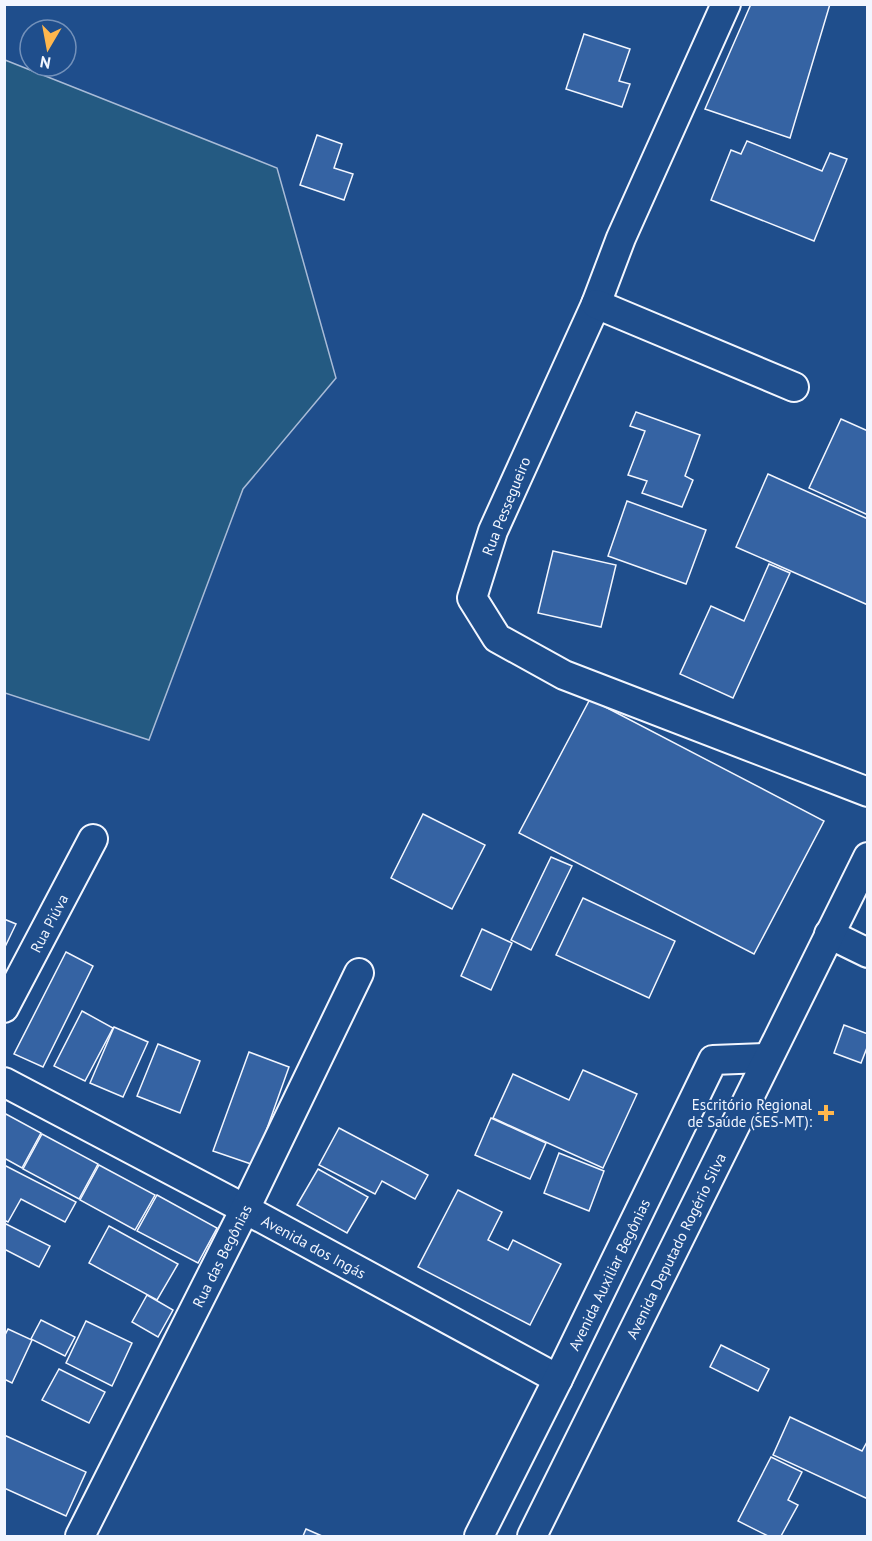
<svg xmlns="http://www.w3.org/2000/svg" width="872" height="1541" font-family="'PT Sans',sans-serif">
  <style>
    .green { fill: #245a82; stroke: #a8bbd7; stroke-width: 1.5 }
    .building { fill: #3563a3; stroke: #f2f6ff; stroke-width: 1.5 }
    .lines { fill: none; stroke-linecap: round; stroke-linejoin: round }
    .minor-casing { stroke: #f2f6ff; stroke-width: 32 }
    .minor { stroke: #1f4e8c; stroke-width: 28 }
    .poi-dot { fill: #ffb74d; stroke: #1f4e8c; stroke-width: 2 }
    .labels { text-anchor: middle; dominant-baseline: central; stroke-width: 4.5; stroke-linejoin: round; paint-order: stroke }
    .street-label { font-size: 15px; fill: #f2f6ff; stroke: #1f4e8c }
    .poi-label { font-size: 15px; fill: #f2f6ff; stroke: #1f4e8c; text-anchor: end }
  </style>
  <rect width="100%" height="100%" fill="#1f4e8c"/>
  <!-- green -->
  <path class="green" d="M 5,60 L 277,168 L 336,378 L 243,489 L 149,740 L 5,693 Z"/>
  <!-- building -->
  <g class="building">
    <path d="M 751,4 L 830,4 L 790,138 L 705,109 Z"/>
    <path d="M 584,34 L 630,49 L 619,81 L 630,84 L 622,107 L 566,89 Z"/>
    <path d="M 317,135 L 342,144 L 334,168 L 353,174 L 344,200 L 300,185 Z"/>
    <path d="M 747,141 L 822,171 L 830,153 L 847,159 L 814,241 L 711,200 L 731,150 L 741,154 Z"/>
    <path d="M 636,412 L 700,435 L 685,476 L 693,480 L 682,507 L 642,493 L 647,481 L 628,475 L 645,431 L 630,426 Z"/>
    <path d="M 841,419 L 868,431 L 868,515 L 809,488 Z"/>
    <path d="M 768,474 L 868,519 L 868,605 L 736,547 Z"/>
    <path d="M 627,501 L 706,530 L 686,584 L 608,556 Z"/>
    <path d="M 553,551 L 616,565 L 601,627 L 538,613 Z"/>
    <path d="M 769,564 L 790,573 L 733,698 L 680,674 L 711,606 L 744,621 Z"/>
    <path d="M 590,699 L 824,821 L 754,954 L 519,833 Z"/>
    <path d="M 423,814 L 485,845 L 452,909 L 391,878 Z"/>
    <path d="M 551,857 L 572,866 L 531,950 L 511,940 Z"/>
    <path d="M 583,898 L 675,941 L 649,998 L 556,955 Z"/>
    <path d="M 4,919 L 16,924 L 4,949 Z"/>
    <path d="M 482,929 L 512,943 L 491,990 L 461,976 Z"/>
    <path d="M 66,952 L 93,966 L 43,1067 L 14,1054 Z"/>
    <path d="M 82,1011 L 113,1028 L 85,1081 L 54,1066 Z"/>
    <path d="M 844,1025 L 868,1034 L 868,1045 L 861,1063 L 834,1053 Z"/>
    <path d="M 114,1027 L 148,1042 L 123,1097 L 90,1083 Z"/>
    <path d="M 158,1044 L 200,1061 L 180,1113 L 137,1096 Z"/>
    <path d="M 249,1052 L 289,1067 L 254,1165 L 213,1151 Z"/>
    <path d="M 583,1070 L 637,1094 L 603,1168 L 493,1118 L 513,1074 L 569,1100 Z"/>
    <path d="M 4,1113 L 41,1133 L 22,1168 L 4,1158 Z"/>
    <path d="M 491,1118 L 546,1143 L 530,1179 L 475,1155 Z"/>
    <path d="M 339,1128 L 428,1175 L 415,1199 L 382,1181 L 375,1194 L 319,1165 Z"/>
    <path d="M 42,1134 L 98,1164 L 79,1199 L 23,1169 Z"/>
    <path d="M 559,1153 L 604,1171 L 589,1211 L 544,1193 Z"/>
    <path d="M 4,1165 L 76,1202 L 65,1222 L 21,1199 L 8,1222 L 4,1220 Z"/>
    <path d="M 99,1165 L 155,1195 L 135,1230 L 80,1200 Z"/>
    <path d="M 318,1169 L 368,1197 L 347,1233 L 297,1205 Z"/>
    <path d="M 458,1190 L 502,1212 L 488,1240 L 508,1250 L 513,1240 L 561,1264 L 530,1325 L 418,1267 Z"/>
    <path d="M 157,1195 L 217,1228 L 198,1263 L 137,1231 Z"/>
    <path d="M 4,1223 L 50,1246 L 39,1267 L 4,1249 Z"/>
    <path d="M 109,1226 L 178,1264 L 157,1300 L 89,1263 Z"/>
    <path d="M 147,1295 L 173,1310 L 158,1337 L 132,1322 Z"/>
    <path d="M 41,1320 L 75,1337 L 65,1356 L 31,1339 Z"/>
    <path d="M 86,1321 L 132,1343 L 112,1386 L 66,1363 Z"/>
    <path d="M 8,1329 L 32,1340 L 12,1383 L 4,1379 L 4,1337 Z"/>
    <path d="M 721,1345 L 769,1369 L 758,1391 L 710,1367 Z"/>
    <path d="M 59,1369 L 105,1392 L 89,1423 L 42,1400 Z"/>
    <path d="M 790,1417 L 862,1451 L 868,1440 L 868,1499 L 773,1455 Z"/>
    <path d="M 4,1435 L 86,1472 L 66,1516 L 4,1488 Z"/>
    <path d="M 771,1457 L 802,1472 L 788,1500 L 798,1505 L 781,1536 L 768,1536 L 738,1521 Z"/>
    <path d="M 306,1529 L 322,1536 L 303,1536 Z"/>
  </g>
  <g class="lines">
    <!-- minor casing -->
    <g class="minor-casing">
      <g id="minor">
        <path d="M 726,4 L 621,238 L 596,304 L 493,531 L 472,598 L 497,638 L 564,675 L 868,792"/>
        <path d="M 596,304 L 794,387"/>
        <path d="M 829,934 L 868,953"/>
        <path id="s1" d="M 4,1008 L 93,839"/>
        <path id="s2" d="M 4,1082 L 245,1209 L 558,1379"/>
        <path id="s3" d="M 80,1536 L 245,1209 L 359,973"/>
        <path id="s4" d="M 479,1536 L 558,1379 L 713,1060 L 767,1058"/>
        <path id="s5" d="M 532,1536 L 868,857"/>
      </g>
    </g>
    <!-- minor -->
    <use href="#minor" class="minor"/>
  </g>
  <!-- markers -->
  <path class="poi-dot" d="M823 1104h6v6h6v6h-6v6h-6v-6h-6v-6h6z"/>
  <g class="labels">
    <!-- street labels -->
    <g class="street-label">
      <text transform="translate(506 506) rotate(-68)">Rua Pessegueiro</text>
      <text stroke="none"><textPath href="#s1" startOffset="96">Rua Piúva</textPath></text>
      <text stroke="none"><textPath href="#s5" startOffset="324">Avenida Deputado Rogério Silva</textPath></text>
      <text stroke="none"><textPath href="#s2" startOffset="351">Avenida dos Ingás</textPath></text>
      <text stroke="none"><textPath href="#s3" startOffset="314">Rua das Begônias</textPath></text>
      <text stroke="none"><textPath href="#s4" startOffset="292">Avenida Auxiliar Begônias</textPath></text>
    </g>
    <!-- poi labels -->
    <g class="poi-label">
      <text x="812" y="1104">Escritório Regional<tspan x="812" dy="17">de Saúde (SES-MT):</tspan></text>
    </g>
  </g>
  <!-- border -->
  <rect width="872" height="1541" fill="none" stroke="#f2f6ff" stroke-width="12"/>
  <!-- north arrow -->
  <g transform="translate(48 48) rotate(190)"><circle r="28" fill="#1f4e8c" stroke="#7391ba" stroke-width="1.5"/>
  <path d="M0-4.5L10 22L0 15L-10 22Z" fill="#ffb74d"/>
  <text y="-9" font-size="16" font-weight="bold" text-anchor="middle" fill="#f2f6ff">N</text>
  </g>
</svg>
